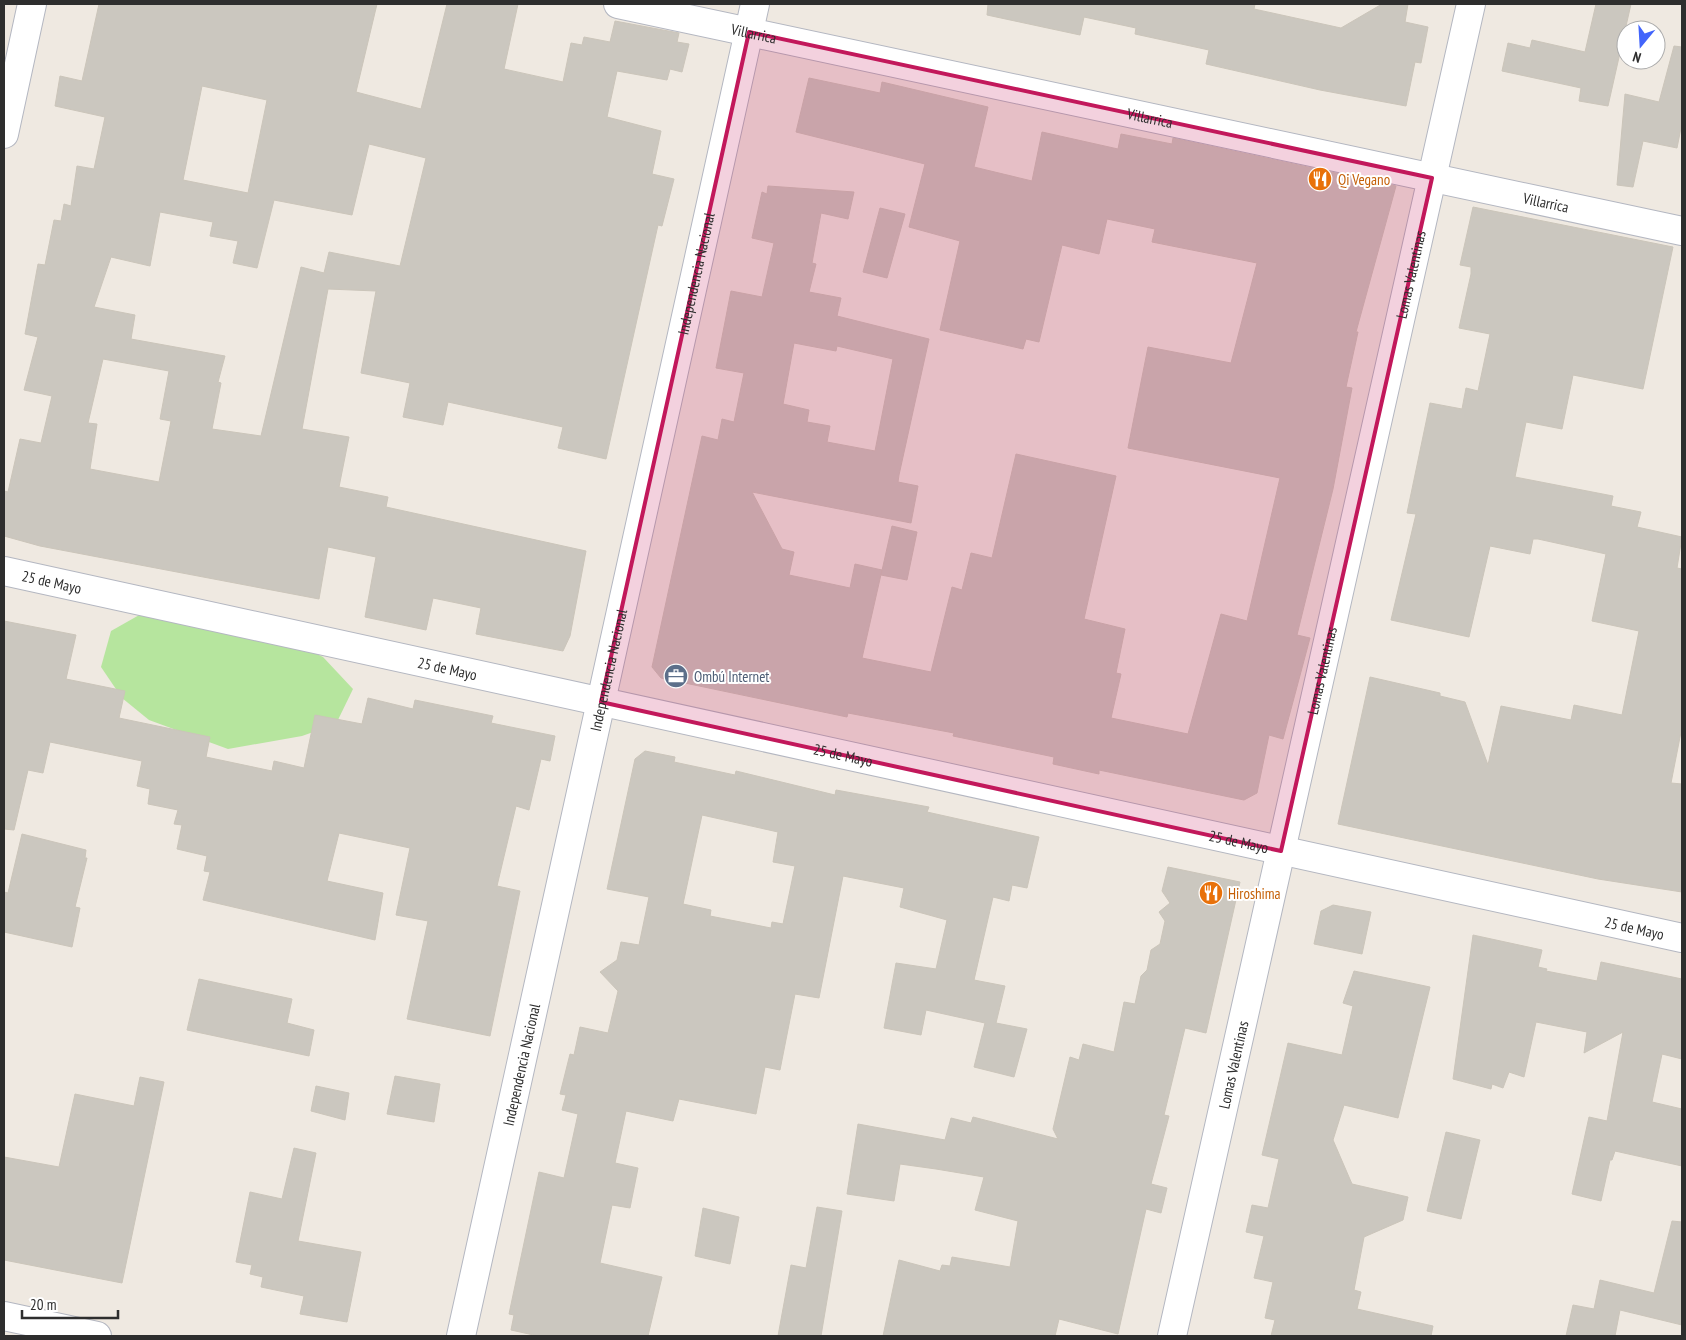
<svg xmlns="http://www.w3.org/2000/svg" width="1686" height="1340" font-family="'PT Sans Narrow',sans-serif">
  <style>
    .green { fill: #b6e59e }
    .building { fill: #cbc7bf; stroke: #cbc5ba; fill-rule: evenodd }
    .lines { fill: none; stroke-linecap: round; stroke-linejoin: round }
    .minor-casing { stroke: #b4b7c1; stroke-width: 30 }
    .minor { stroke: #fff; stroke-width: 28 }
    .marked { fill: #c2185b; fill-opacity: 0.2; stroke: #c2185b; stroke-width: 4; stroke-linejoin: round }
    .labels { text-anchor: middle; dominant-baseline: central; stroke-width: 4; stroke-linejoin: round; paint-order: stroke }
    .street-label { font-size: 15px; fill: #2e2e2e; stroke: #fff }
    .food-label { font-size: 15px; fill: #c56008; stroke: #fff; text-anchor: start }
    .service-label { font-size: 15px; fill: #4e5e75; stroke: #fff; text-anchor: start }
  </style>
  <rect width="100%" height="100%" fill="#efe9e1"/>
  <!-- green -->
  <path class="green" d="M 141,614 L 291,641 L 323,657 L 353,689 L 336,724 L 302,736 L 228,749 L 149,720 L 122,698 L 101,667 L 111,631 Z"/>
  <!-- building -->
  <g class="building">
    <path d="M 99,4 L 377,4 L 356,92 L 421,109 L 447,4 L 518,4 L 504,69 L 563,82 L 571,43 L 582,45 L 584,37 L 610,42 L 615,21 L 679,33 L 677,42 L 689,44 L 682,72 L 670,69 L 667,80 L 617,71 L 607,117 L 661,131 L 652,174 L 674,179 L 662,226 L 658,225 L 606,459 L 558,448 L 563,427 L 448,402 L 443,425 L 403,417 L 410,383 L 361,373 L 376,291 L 328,289 L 302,429 L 349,437 L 339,487 L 388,497 L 386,507 L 586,551 L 570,636 L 563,651 L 476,634 L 481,608 L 433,598 L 426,630 L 365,617 L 376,557 L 328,547 L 319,599 L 40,546 L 4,536 L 4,491 L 8,492 L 20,439 L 41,443 L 52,396 L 24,390 L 38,337 L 25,334 L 38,264 L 45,265 L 54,220 L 61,221 L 64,204 L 71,206 L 77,166 L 94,169 L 105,117 L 55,106 L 60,76 L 82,81 ZM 202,86 L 267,100 L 248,193 L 183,180 ZM 369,144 L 426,158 L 400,266 L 329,252 L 324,273 L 301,267 L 261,436 L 212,429 L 221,383 L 218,382 L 225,356 L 131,339 L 135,315 L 94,307 L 111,257 L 150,266 L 160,212 L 213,222 L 210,236 L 238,241 L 233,263 L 257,268 L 274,200 L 352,215 ZM 103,359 L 169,371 L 160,419 L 171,421 L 159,482 L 90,469 L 97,424 L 88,423 Z"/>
    <path d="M 988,4 L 1255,4 L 1254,9 L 1341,28 L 1382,4 L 1408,4 L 1405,22 L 1428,27 L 1421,63 L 1415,62 L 1406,106 L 1320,90 L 1206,64 L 1209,50 L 1135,34 L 1136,28 L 1084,17 L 1080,35 L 987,15 Z"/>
    <path d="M 1596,4 L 1631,4 L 1608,106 L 1579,101 L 1581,88 L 1502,71 L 1508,43 L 1530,48 L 1532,40 L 1585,52 Z"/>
    <path d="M 1674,46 L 1682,47 L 1682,123 L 1677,148 L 1643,141 L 1633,187 L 1617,185 L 1625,94 L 1659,102 Z"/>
    <path d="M 809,78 L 880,93 L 882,82 L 988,107 L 974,167 L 1032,181 L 1042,132 L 1118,149 L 1121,134 L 1172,144 L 1173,138 L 1396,186 L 1356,332 L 1358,332 L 1346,387 L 1352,388 L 1333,489 L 1297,635 L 1310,638 L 1283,739 L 1269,735 L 1257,793 L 1244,800 L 1099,770 L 1099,774 L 1053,764 L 1054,757 L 953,736 L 954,733 L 848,713 L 847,717 L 661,678 L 652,667 L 702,436 L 718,440 L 722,419 L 734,422 L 744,373 L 716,368 L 731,291 L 762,297 L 774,243 L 752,238 L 762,192 L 767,194 L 768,186 L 854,192 L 848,219 L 821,213 L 812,263 L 816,264 L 809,292 L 841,298 L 837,316 L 929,339 L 899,475 L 898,482 L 918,486 L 911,523 L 752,492 L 782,549 L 794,552 L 789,575 L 850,588 L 855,564 L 882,570 L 862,658 L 931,672 L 952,587 L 962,590 L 971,553 L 992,558 L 1016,454 L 1116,476 L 1084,619 L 1125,629 L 1116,673 L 1121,674 L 1111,718 L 1188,734 L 1221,614 L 1247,621 L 1280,478 L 1128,448 L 1148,347 L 1231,363 L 1257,263 L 1152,242 L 1155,229 L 1107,219 L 1099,254 L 1062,245 L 1039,342 L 1026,339 L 1023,349 L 940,330 L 960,241 L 909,227 L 925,164 L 796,132 ZM 794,343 L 836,351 L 837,346 L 893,359 L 875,451 L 827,442 L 830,426 L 807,422 L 809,410 L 783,404 Z"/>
    <path d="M 1473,207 L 1673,247 L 1643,389 L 1573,375 L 1562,429 L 1526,422 L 1515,477 L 1613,496 L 1611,506 L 1641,512 L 1637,527 L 1682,537 L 1677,568 L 1682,569 L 1682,727 L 1671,783 L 1682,784 L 1682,892 L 1598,879 L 1338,824 L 1370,677 L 1440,693 L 1440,696 L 1465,702 L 1488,765 L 1501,706 L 1571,720 L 1574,705 L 1622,715 L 1639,631 L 1592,621 L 1606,554 L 1538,539 L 1533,539 L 1530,554 L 1490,546 L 1469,637 L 1391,620 L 1416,514 L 1407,513 L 1430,403 L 1462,409 L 1466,388 L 1478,391 L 1490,334 L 1459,328 L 1471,274 L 1471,267 L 1460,265 Z"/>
    <path d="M 880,208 L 905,214 L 887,278 L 863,272 Z"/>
    <path d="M 892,526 L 917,532 L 907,580 L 881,575 Z"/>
    <path d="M 4,621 L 76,635 L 66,679 L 125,691 L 119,718 L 210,737 L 206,757 L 272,771 L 274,761 L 304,768 L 315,715 L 362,724 L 368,698 L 413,709 L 415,700 L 493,716 L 491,723 L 555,736 L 550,761 L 541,759 L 529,810 L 516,806 L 497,886 L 520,891 L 490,1036 L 407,1019 L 428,921 L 396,915 L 410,848 L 339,833 L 327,881 L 383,893 L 375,940 L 203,900 L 210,872 L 204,871 L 207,856 L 177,849 L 182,825 L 174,824 L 178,810 L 148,804 L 150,789 L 137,786 L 142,761 L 50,742 L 43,773 L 28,770 L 14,830 L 4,829 Z"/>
    <path d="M 645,751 L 675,757 L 674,762 L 735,775 L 736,771 L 835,795 L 836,790 L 929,807 L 927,812 L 1039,837 L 1027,888 L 1012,885 L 1009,901 L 993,897 L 974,980 L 1005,986 L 996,1023 L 1027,1029 L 1014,1077 L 974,1067 L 985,1023 L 926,1010 L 921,1035 L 884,1028 L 896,963 L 936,969 L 947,920 L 900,907 L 904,888 L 843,876 L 819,998 L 795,994 L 780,1070 L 765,1067 L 756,1114 L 679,1099 L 673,1121 L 626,1111 L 615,1163 L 638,1168 L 630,1208 L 612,1205 L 600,1263 L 662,1277 L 648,1336 L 538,1336 L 511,1330 L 514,1315 L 509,1314 L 539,1172 L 564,1178 L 578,1114 L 562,1110 L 566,1095 L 560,1094 L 570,1054 L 574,1055 L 580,1027 L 608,1033 L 618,991 L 600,972 L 617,960 L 621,942 L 639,945 L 649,897 L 607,889 L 635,759 ZM 702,815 L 778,832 L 773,862 L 795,866 L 783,924 L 772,922 L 771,928 L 710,916 L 711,910 L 683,904 Z"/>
    <path d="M 22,834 L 86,850 L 85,858 L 87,858 L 75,907 L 80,908 L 72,947 L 4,932 L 4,892 L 8,893 Z"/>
    <path d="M 1168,867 L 1240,882 L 1206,1033 L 1185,1028 L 1164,1115 L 1169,1116 L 1151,1184 L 1167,1188 L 1161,1213 L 1146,1209 L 1118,1334 L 1059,1319 L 1055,1336 L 883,1336 L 899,1260 L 940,1271 L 942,1265 L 950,1266 L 952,1257 L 1010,1267 L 1018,1221 L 975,1210 L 984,1177 L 936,1169 L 900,1164 L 894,1201 L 847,1194 L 858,1124 L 945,1140 L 951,1118 L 971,1123 L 973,1117 L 1058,1139 L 1053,1129 L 1070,1057 L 1079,1060 L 1083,1044 L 1114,1052 L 1124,1002 L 1135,1004 L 1141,976 L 1147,970 L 1151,950 L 1160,944 L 1165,921 L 1159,912 L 1170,903 L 1162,891 Z"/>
    <path d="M 1333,905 L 1371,912 L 1362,954 L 1314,944 L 1321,911 Z"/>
    <path d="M 1473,935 L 1542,950 L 1538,967 L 1547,969 L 1546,971 L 1597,981 L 1601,962 L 1682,979 L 1682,1059 L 1662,1054 L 1652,1102 L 1682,1109 L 1682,1166 L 1615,1151 L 1612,1160 L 1610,1160 L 1601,1201 L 1572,1194 L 1589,1117 L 1607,1121 L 1623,1032 L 1584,1053 L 1587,1032 L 1536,1022 L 1524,1077 L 1509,1072 L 1503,1088 L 1492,1084 L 1491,1089 L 1453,1079 Z"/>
    <path d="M 1354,971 L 1430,987 L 1398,1118 L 1344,1105 L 1333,1140 L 1352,1184 L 1408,1197 L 1403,1220 L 1364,1237 L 1354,1290 L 1361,1292 L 1357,1309 L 1433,1326 L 1431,1336 L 1271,1336 L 1275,1320 L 1265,1318 L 1273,1282 L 1254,1278 L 1264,1236 L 1246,1232 L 1252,1205 L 1268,1208 L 1279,1159 L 1262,1155 L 1288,1043 L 1342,1055 L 1353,1006 L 1343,1003 Z"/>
    <path d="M 199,979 L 292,999 L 287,1023 L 314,1030 L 309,1056 L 187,1030 Z"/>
    <path d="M 395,1076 L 440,1084 L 434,1122 L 387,1114 Z"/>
    <path d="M 140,1077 L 164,1082 L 122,1283 L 4,1260 L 4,1157 L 59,1167 L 75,1094 L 134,1106 Z"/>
    <path d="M 316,1086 L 349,1093 L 345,1120 L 311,1111 Z"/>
    <path d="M 1446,1132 L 1480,1140 L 1461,1219 L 1427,1211 Z"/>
    <path d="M 294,1148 L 316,1153 L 298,1241 L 361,1252 L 347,1322 L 300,1314 L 304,1296 L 261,1287 L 263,1277 L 250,1274 L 252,1265 L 236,1262 L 250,1192 L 282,1199 Z"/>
    <path d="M 817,1207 L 842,1211 L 821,1336 L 778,1336 L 791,1265 L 806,1268 Z"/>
    <path d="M 703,1208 L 739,1217 L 730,1264 L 695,1256 Z"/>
    <path d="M 1672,1221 L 1682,1222 L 1682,1325 L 1620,1310 L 1615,1336 L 1566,1336 L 1573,1305 L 1594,1309 L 1600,1280 L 1654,1293 Z"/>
  </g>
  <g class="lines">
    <!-- minor casing -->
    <g class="minor-casing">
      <g id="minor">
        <path id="s1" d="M 618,4 L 1682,231"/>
        <path d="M 4,134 L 32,4"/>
        <path id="s2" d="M 4,571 L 1682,938"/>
        <path d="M 4,1316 L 97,1336"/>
        <path id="s3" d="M 461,1336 L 755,4"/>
        <path id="s4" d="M 1172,1336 L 1471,4"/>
      </g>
    </g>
    <!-- minor -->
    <use href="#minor" class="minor"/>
  </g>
  <!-- marked area -->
  <path class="marked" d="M 749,32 L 1432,178 L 1281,851 L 601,702 Z"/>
  <!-- icons -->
  <defs>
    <g id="restaurant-disc" transform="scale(1.25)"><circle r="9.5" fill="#e8710a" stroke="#fff"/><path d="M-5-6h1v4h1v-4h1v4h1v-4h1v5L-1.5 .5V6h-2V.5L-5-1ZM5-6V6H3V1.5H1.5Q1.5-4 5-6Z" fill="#fff"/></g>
    <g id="office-disc" transform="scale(1.25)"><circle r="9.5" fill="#5c6f8a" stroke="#fff"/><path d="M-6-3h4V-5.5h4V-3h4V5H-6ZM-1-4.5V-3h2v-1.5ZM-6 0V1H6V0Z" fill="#fff"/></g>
  </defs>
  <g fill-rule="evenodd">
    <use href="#restaurant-disc" x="1320" y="179"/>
    <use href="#office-disc" x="676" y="676"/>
    <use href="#restaurant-disc" x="1211" y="893"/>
  </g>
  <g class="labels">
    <!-- street labels -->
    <g class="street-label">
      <text stroke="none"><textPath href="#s1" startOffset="139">Villarrica</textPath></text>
      <text stroke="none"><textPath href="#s1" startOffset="544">Villarrica</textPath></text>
      <text stroke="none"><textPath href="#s1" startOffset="949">Villarrica</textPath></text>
      <text stroke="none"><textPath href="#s3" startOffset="1088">Independencia Nacional</textPath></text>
      <text stroke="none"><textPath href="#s4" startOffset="1088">Lomas Valentinas</textPath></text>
      <text stroke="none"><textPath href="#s2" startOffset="49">25 de Mayo</textPath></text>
      <text stroke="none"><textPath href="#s2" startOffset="454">25 de Mayo</textPath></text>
      <text stroke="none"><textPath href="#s3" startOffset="682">Independencia Nacional</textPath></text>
      <text stroke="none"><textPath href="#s4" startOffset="682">Lomas Valentinas</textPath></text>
      <text stroke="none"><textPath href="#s2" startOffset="859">25 de Mayo</textPath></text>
      <text stroke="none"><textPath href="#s2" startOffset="1264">25 de Mayo</textPath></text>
      <text stroke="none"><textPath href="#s2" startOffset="1669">25 de Mayo</textPath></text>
      <text stroke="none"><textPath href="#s3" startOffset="278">Independencia Nacional</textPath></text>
      <text stroke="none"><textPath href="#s4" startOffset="278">Lomas Valentinas</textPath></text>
    </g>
    <!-- food labels -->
    <g class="food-label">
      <text x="1338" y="179">Qi Vegano</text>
      <text x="1228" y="893">Hiroshima</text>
    </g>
    <!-- service labels -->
    <g class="service-label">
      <text x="694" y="676">Ombú Internet</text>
    </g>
  </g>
  <!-- border -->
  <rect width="1686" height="1340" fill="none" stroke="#2e2e2e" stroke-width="10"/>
  <!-- north arrow -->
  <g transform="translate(1641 45) rotate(198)"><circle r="24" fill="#ffffff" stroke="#ababab"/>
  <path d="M0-4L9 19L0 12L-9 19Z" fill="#4264fb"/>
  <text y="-8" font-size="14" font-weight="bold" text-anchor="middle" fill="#2e2e2e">N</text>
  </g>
  <!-- scale -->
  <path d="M22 1310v8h96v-8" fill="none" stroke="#2e2e2e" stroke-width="2.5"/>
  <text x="30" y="1310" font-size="15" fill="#2e2e2e" stroke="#ffffff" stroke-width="4" paint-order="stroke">20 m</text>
</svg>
